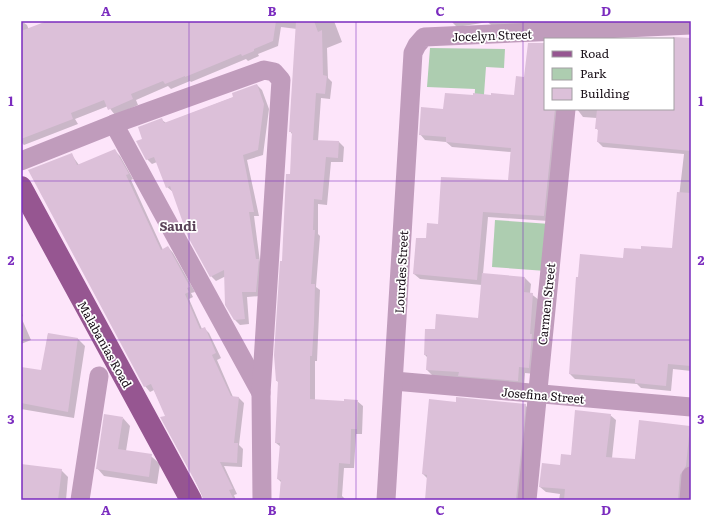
<svg xmlns="http://www.w3.org/2000/svg" width="712" height="521" font-family="Literata,serif">
  <style>
    .green { fill: #adcdb0 }
    .shadow { fill: #0003 }
    .building { fill: #dcc0d9 }
    .lines { fill: none; stroke-linecap: round; stroke-linejoin: round }
    .minor { stroke: #c09cbc; stroke-width: 19 }
    .major { stroke: #965691; stroke-width: 22 }
    .grid { fill: none; stroke: #7b2cbf; stroke-width: 1; stroke-opacity: 0.55 }
    .labels { text-anchor: middle; dominant-baseline: central; stroke-width: 3.5; stroke-linejoin: round; paint-order: stroke }
    .street-label { font-size: 12px; fill: #1a1019; stroke: #fff }
    .neighbourhood-label { font-size: 13px; font-weight: bold; fill: #5a4258; stroke: #fff }
    .neatline { fill: none; stroke: #7b2cbf; stroke-width: 1.5 }
    .grid-label { font-size: 13px; text-anchor: middle; font-weight: bold; fill: #7b2cbf }
  </style>
  <rect width="100%" height="100%" fill="#fde5fa"/>
  <!-- green -->
  <g class="green">
    <path d="M 430,48 L 505,49 L 504,68 L 486,67 L 483,108 L 474,107 L 475,89 L 427,87 Z"/>
    <path d="M 495,220 L 550,224 L 546,271 L 492,267 Z"/>
  </g>
  <!-- shadow -->
  <g class="shadow">
    <path d="M 21,21 L 27,25 L 29,30 L 50,21 L 334,21 L 342,42 L 327,48 L 328,78 L 332,82 L 330,99 L 321,98 L 318,141 L 339,142 L 344,147 L 343,162 L 331,162 L 327,205 L 318,204 L 318,234 L 320,236 L 316,287 L 320,290 L 317,361 L 315,361 L 315,400 L 345,402 L 357,401 L 363,406 L 362,434 L 356,434 L 354,468 L 344,468 L 342,496 L 346,500 L 280,500 L 281,482 L 278,479 L 281,447 L 276,443 L 279,383 L 277,381 L 283,262 L 291,175 L 292,134 L 290,131 L 297,29 L 281,27 L 278,46 L 258,54 L 259,56 L 248,61 L 246,59 L 191,82 L 190,81 L 171,89 L 168,86 L 136,100 L 138,105 L 115,115 L 108,106 L 75,119 L 78,124 L 24,145 L 21,142 Z"/>
    <path d="M 451,21 L 627,21 L 494,28 L 488,22 L 457,27 Z"/>
    <path d="M 664,38 L 691,39 L 691,371 L 673,369 L 671,391 L 641,388 L 637,384 L 575,379 L 570,374 L 624,259 L 673,249 L 684,154 L 603,147 L 598,142 L 599,131 L 596,128 L 597,118 L 583,117 L 577,109 L 673,109 L 673,39 Z"/>
    <path d="M 545,44 L 545,109 L 563,109 L 549,221 L 488,217 L 483,274 L 525,278 L 531,284 L 530,293 L 539,300 L 535,374 L 525,373 L 524,387 L 433,376 L 427,370 L 428,358 L 425,355 L 436,330 L 479,319 L 482,285 L 420,279 L 414,274 L 439,225 L 509,181 L 511,152 L 452,147 L 446,142 L 425,140 L 420,134 L 444,110 L 474,96 L 515,96 Z"/>
    <path d="M 257,85 L 262,90 L 269,109 L 263,155 L 247,160 L 259,216 L 254,216 L 260,262 L 261,296 L 247,297 L 249,324 L 240,325 L 235,320 L 226,276 L 216,281 L 211,276 L 173,192 L 167,187 L 157,162 L 152,164 L 147,159 L 144,139 L 162,120 L 166,123 L 234,97 Z"/>
    <path d="M 115,151 L 120,156 L 133,179 L 131,180 L 163,250 L 168,247 L 173,253 L 195,292 L 191,293 L 193,297 L 189,299 L 202,329 L 204,328 L 209,333 L 221,358 L 217,360 L 233,397 L 239,398 L 244,403 L 239,445 L 243,449 L 242,467 L 224,466 L 237,494 L 234,495 L 236,500 L 204,500 L 154,390 L 150,392 L 145,386 L 71,154 L 79,165 Z"/>
    <path d="M 21,311 L 23,316 L 21,317 L 31,340 L 21,344 Z"/>
    <path d="M 48,334 L 78,339 L 85,346 L 74,418 L 21,409 L 21,368 L 42,372 Z"/>
    <path d="M 456,403 L 525,405 L 530,410 L 521,500 L 426,500 L 428,479 L 423,474 Z"/>
    <path d="M 610,415 L 616,420 L 612,458 L 635,461 L 640,422 L 691,427 L 691,473 L 684,500 L 559,500 L 560,494 L 546,492 L 540,487 Z"/>
    <path d="M 123,418 L 130,426 L 126,451 L 152,457 L 160,464 L 157,484 L 104,476 L 97,468 Z"/>
    <path d="M 21,465 L 61,470 L 68,477 L 66,500 L 21,500 Z"/>
  </g>
  <!-- building -->
  <g class="building">
    <path d="M 47,21 L 276,21 L 273,41 L 254,49 L 254,51 L 242,56 L 241,54 L 185,77 L 185,76 L 165,84 L 163,81 L 131,94 L 133,99 L 108,110 L 104,100 L 71,113 L 73,119 L 21,139 L 21,31 Z"/>
    <path d="M 296,21 L 314,21 L 318,32 L 322,30 L 323,75 L 327,76 L 325,94 L 316,93 L 313,140 L 339,141 L 338,158 L 326,157 L 322,200 L 314,199 L 313,230 L 315,230 L 311,284 L 315,284 L 314,324 L 312,356 L 310,356 L 310,399 L 344,401 L 344,399 L 358,400 L 357,429 L 351,429 L 350,464 L 339,463 L 337,500 L 279,500 L 281,480 L 277,479 L 280,443 L 275,443 L 278,381 L 276,381 L 274,355 L 280,261 L 282,261 L 286,174 L 290,174 L 292,132 L 289,132 Z"/>
    <path d="M 673,37 L 691,38 L 691,151 L 597,142 L 598,129 L 595,129 L 597,109 L 673,109 Z"/>
    <path d="M 528,43 L 545,43 L 545,109 L 555,109 L 544,216 L 483,212 L 477,280 L 413,274 L 416,238 L 426,238 L 427,223 L 438,224 L 441,177 L 508,180 L 511,148 L 446,142 L 446,137 L 419,135 L 421,107 L 443,109 L 445,93 L 473,95 L 473,93 L 491,95 L 491,93 L 514,95 L 516,76 L 524,77 Z"/>
    <path d="M 257,84 L 264,104 L 258,150 L 243,155 L 254,212 L 249,212 L 256,259 L 259,259 L 256,292 L 242,292 L 245,319 L 234,320 L 225,305 L 224,270 L 210,277 L 188,237 L 170,186 L 166,188 L 154,157 L 146,160 L 136,141 L 142,139 L 138,127 L 162,118 L 164,123 L 233,97 L 232,93 Z"/>
    <path d="M 115,149 L 129,174 L 126,175 L 161,250 L 168,246 L 190,287 L 187,288 L 189,292 L 185,294 L 200,329 L 205,327 L 216,353 L 212,355 L 231,396 L 239,397 L 234,443 L 238,443 L 237,463 L 220,462 L 233,489 L 229,490 L 234,500 L 203,500 L 202,494 L 160,417 L 165,416 L 151,384 L 144,387 L 28,170 L 72,153 L 77,165 Z"/>
    <path d="M 677,192 L 691,193 L 691,366 L 668,364 L 666,386 L 635,383 L 635,379 L 569,374 L 576,277 L 578,277 L 580,254 L 623,258 L 624,248 L 641,249 L 641,246 L 672,248 Z"/>
    <path d="M 482,273 L 525,277 L 524,292 L 533,293 L 530,334 L 532,334 L 529,368 L 519,367 L 518,381 L 458,376 L 459,372 L 426,370 L 427,355 L 424,355 L 425,329 L 435,329 L 436,314 L 478,318 Z"/>
    <path d="M 48,333 L 78,338 L 68,412 L 21,403 L 21,367 L 41,370 Z"/>
    <path d="M 456,397 L 526,404 L 516,500 L 425,500 L 427,475 L 422,474 L 429,399 L 456,402 Z"/>
    <path d="M 575,410 L 611,414 L 606,457 L 635,459 L 639,420 L 690,426 L 686,466 L 680,475 L 678,500 L 564,500 L 565,489 L 539,487 L 542,463 L 560,465 L 561,454 L 571,455 Z"/>
    <path d="M 104,414 L 123,417 L 118,449 L 152,454 L 149,477 L 96,469 Z"/>
    <path d="M 21,464 L 62,469 L 58,500 L 21,500 Z"/>
  </g>
  <g class="lines">
    <!-- minor -->
    <g class="minor">
      <path d="M 114,124 L 261,393"/>
      <path d="M 21,161 L 114,124 L 264,70 L 274,72 L 281,80 L 261,393 L 262,500"/>
      <path d="M 394,381 L 691,407"/>
      <path d="M 80,500 L 99,376"/>
      <path d="M 386,500 L 413,53 L 417,45 L 424,37 L 691,25"/>
      <path d="M 527,500 L 566,109"/>
      <path d="M 689,500 L 691,476"/>
    </g>
    <!-- major -->
    <path class="major" d="M 21,187 L 191,500"/>
  </g>
  <!-- grid -->
  <path class="grid" d="M 189,21 L 189,500M 356,21 L 356,500M 523,21 L 523,500M 21,181 L 691,181M 21,340 L 691,340"/>
  <g class="labels">
    <!-- street labels -->
    <g class="street-label">
      <text transform="translate(492 35) rotate(-2)">Jocelyn Street</text>
      <text transform="translate(401 272) rotate(-87)">Lourdes Street</text>
      <text transform="translate(546 304) rotate(-84)">Carmen Street</text>
      <text transform="translate(105 344) rotate(61)">Malabanias Road</text>
      <text transform="translate(543 395) rotate(5)">Josefina Street</text>
    </g>
    <!-- neighbourhood labels -->
    <g class="neighbourhood-label">
      <text x="178" y="225">Saudi</text>
    </g>
  </g>
  <!-- border -->
  <rect width="712" height="521" fill="none" stroke="#ffffff" stroke-width="44"/>
  <!-- legend -->
  <rect x="544" y="38" width="130" height="72" fill="#ffffff" stroke="#a39fa3"/>
  <rect x="552" y="51" width="20" height="6" fill="#965691" stroke="#a39fa3"/>
  <text x="580" y="58" font-size="12" fill="#1a1019">Road</text>
  <rect x="552" y="68" width="20" height="12" fill="#adcdb0" stroke="#a39fa3"/>
  <text x="580" y="78" font-size="12" fill="#1a1019">Park</text>
  <rect x="552" y="88" width="20" height="12" fill="#dcc0d9" stroke="#a39fa3"/>
  <text x="580" y="98" font-size="12" fill="#1a1019">Building</text>
  <rect x="22" y="22" width="668" height="477" class="neatline"/>
  <g class="grid-label">
    <text x="106" y="16">A</text>
    <text x="272" y="16">B</text>
    <text x="440" y="16">C</text>
    <text x="606" y="16">D</text>
    <text x="11" y="106">1</text>
    <text x="701" y="106">1</text>
    <text x="11" y="265">2</text>
    <text x="701" y="265">2</text>
    <text x="11" y="424">3</text>
    <text x="701" y="424">3</text>
    <text x="106" y="515">A</text>
    <text x="272" y="515">B</text>
    <text x="440" y="515">C</text>
    <text x="606" y="515">D</text>
  </g>
</svg>
